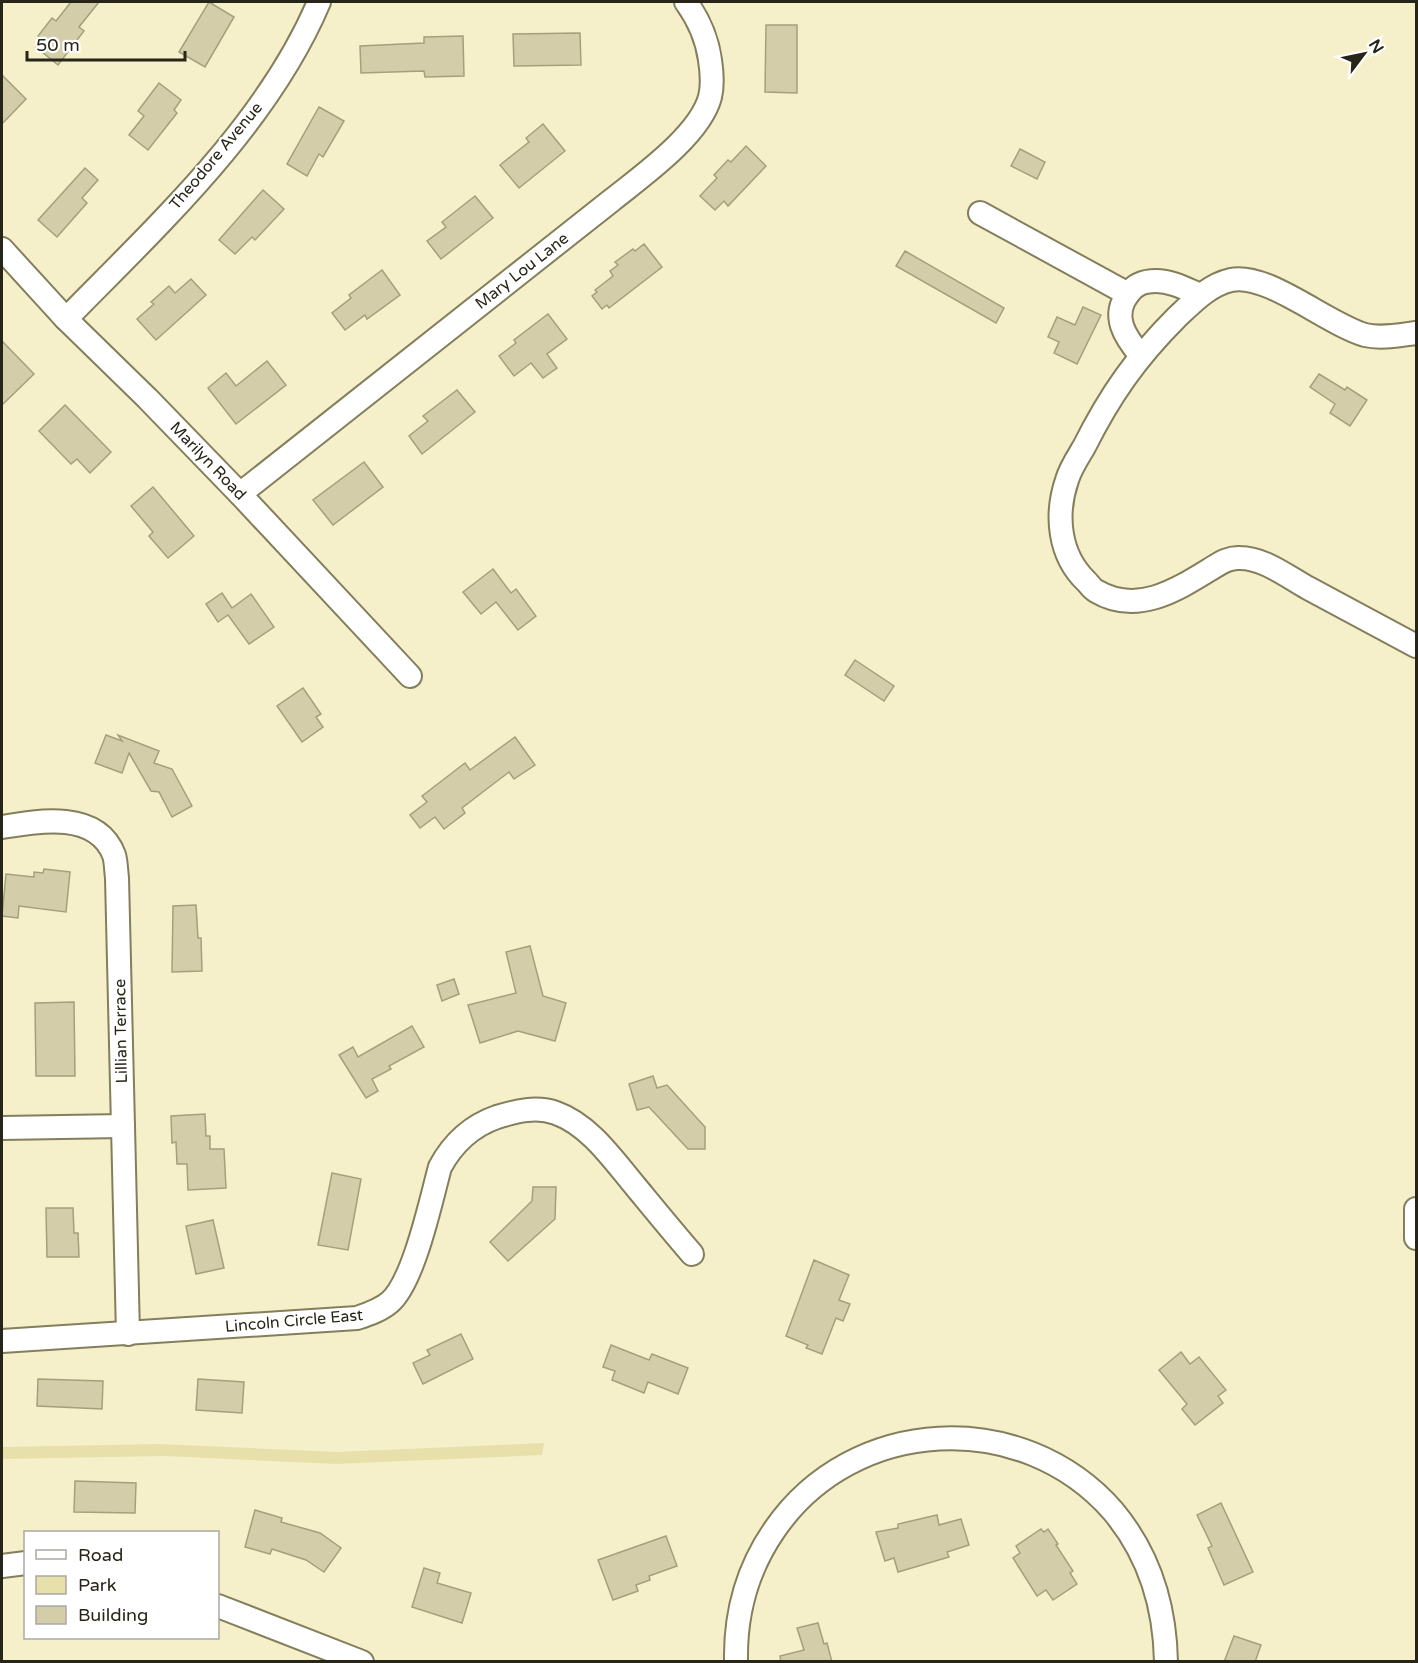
<svg xmlns="http://www.w3.org/2000/svg" width="1418" height="1663" font-family="'Varela Round',sans-serif">
  <style>
    .green { fill: #e8e0aa }
    .building { fill: #d3cea9; stroke: #a5a07c; stroke-width: 1.5 }
    .lines { fill: none; stroke-linecap: round; stroke-linejoin: round }
    .minor-casing { stroke: #837e5c; stroke-width: 26 }
    .minor { stroke: #fff; stroke-width: 22 }
    .labels { text-anchor: middle; dominant-baseline: central; stroke-width: 4.5; stroke-linejoin: round; paint-order: stroke }
    .street-label { font-size: 16px; fill: #272517; stroke: #fff }
  </style>
  <rect width="100%" height="100%" fill="#f5f0ca"/>
  <!-- green -->
  <path class="green" d="M 544,1443 L 542,1455 L 336,1464 L 165,1456 L 2,1459 L 2,1447 L 160,1444 L 337,1452 Z"/>
  <!-- building -->
  <g class="building">
    <path d="M 71,2 L 99,2 L 79,27 L 84,31 L 58,65 L 36,47 L 42,39 L 38,36 L 52,18 L 56,21 Z"/>
    <path d="M 209,2 L 234,17 L 205,67 L 179,52 Z"/>
    <path d="M 766,25 L 797,25 L 797,93 L 765,92 Z"/>
    <path d="M 580,33 L 581,65 L 514,66 L 513,34 Z"/>
    <path d="M 463,36 L 464,76 L 425,77 L 424,71 L 361,73 L 360,46 L 424,43 L 424,37 Z"/>
    <path d="M 2,75 L 26,99 L 2,124 Z"/>
    <path d="M 159,83 L 181,100 L 174,110 L 177,113 L 148,150 L 129,135 L 144,116 L 138,111 Z"/>
    <path d="M 319,107 L 344,121 L 323,157 L 319,154 L 307,176 L 287,164 Z"/>
    <path d="M 543,124 L 565,151 L 519,188 L 500,165 L 529,142 L 526,138 Z"/>
    <path d="M 746,146 L 766,166 L 728,206 L 724,201 L 715,210 L 700,196 L 717,178 L 714,175 L 728,160 L 731,162 Z"/>
    <path d="M 1020,149 L 1045,162 L 1037,179 L 1011,166 Z"/>
    <path d="M 85,168 L 98,180 L 82,198 L 87,203 L 57,237 L 38,220 Z"/>
    <path d="M 263,190 L 284,209 L 255,240 L 252,237 L 235,254 L 219,240 Z"/>
    <path d="M 475,196 L 493,218 L 441,259 L 427,241 L 446,227 L 442,222 Z"/>
    <path d="M 644,244 L 662,267 L 609,308 L 607,305 L 602,309 L 592,296 L 597,292 L 595,290 L 613,276 L 610,271 L 618,265 L 615,262 L 633,249 L 635,251 Z"/>
    <path d="M 905,251 L 1004,308 L 996,323 L 896,266 Z"/>
    <path d="M 382,270 L 400,295 L 367,319 L 365,315 L 345,330 L 332,313 L 351,298 L 349,295 Z"/>
    <path d="M 191,279 L 206,295 L 156,340 L 137,319 L 154,304 L 151,302 L 169,286 L 175,293 Z"/>
    <path d="M 1083,307 L 1101,315 L 1077,364 L 1054,353 L 1059,342 L 1048,337 L 1057,317 L 1075,325 Z"/>
    <path d="M 548,314 L 567,339 L 547,354 L 557,368 L 543,378 L 531,363 L 514,376 L 499,356 L 516,343 L 514,340 Z"/>
    <path d="M 2,341 L 34,374 L 2,405 Z"/>
    <path d="M 267,361 L 286,385 L 236,424 L 208,388 L 226,373 L 236,386 Z"/>
    <path d="M 1319,374 L 1345,390 L 1347,387 L 1367,400 L 1350,426 L 1330,413 L 1335,404 L 1310,387 Z"/>
    <path d="M 457,390 L 475,412 L 422,454 L 409,436 L 428,421 L 423,416 Z"/>
    <path d="M 65,405 L 111,452 L 90,473 L 77,459 L 71,464 L 39,431 Z"/>
    <path d="M 364,462 L 383,487 L 333,525 L 313,500 Z"/>
    <path d="M 153,487 L 194,536 L 168,558 L 149,536 L 153,532 L 131,506 Z"/>
    <path d="M 493,569 L 511,593 L 516,589 L 536,616 L 518,630 L 496,602 L 481,614 L 463,592 Z"/>
    <path d="M 222,593 L 232,608 L 251,594 L 274,627 L 249,644 L 228,615 L 218,622 L 206,604 Z"/>
    <path d="M 855,660 L 894,686 L 884,701 L 845,675 Z"/>
    <path d="M 303,688 L 321,714 L 316,717 L 323,727 L 302,742 L 277,706 Z"/>
    <path d="M 106,735 L 122,741 L 118,735 L 159,751 L 154,763 L 172,769 L 192,806 L 172,817 L 159,792 L 151,791 L 129,753 L 122,773 L 95,763 Z"/>
    <path d="M 515,737 L 535,765 L 514,779 L 509,772 L 462,808 L 465,813 L 444,829 L 435,817 L 420,828 L 410,815 L 427,802 L 422,796 L 465,763 L 470,770 Z"/>
    <path d="M 44,869 L 70,872 L 66,912 L 19,906 L 18,918 L 2,916 L 6,874 L 34,877 L 34,872 L 43,873 Z"/>
    <path d="M 196,905 L 198,938 L 201,938 L 202,971 L 172,972 L 173,906 Z"/>
    <path d="M 530,946 L 543,996 L 566,1003 L 555,1041 L 518,1031 L 480,1043 L 468,1005 L 516,993 L 506,952 Z"/>
    <path d="M 454,979 L 459,994 L 442,1001 L 437,985 Z"/>
    <path d="M 74,1002 L 75,1076 L 36,1076 L 35,1003 Z"/>
    <path d="M 412,1026 L 424,1047 L 389,1066 L 391,1069 L 372,1079 L 378,1091 L 366,1098 L 339,1055 L 353,1047 L 358,1057 Z"/>
    <path d="M 653,1076 L 657,1088 L 667,1085 L 705,1127 L 705,1149 L 688,1149 L 649,1107 L 637,1110 L 629,1084 Z"/>
    <path d="M 205,1114 L 206,1136 L 210,1136 L 210,1149 L 224,1149 L 226,1188 L 188,1190 L 187,1164 L 177,1164 L 176,1142 L 172,1143 L 171,1116 Z"/>
    <path d="M 332,1173 L 361,1179 L 348,1250 L 318,1245 Z"/>
    <path d="M 533,1187 L 556,1187 L 555,1219 L 508,1261 L 490,1242 L 532,1201 Z"/>
    <path d="M 46,1208 L 73,1208 L 74,1233 L 78,1233 L 79,1257 L 47,1257 Z"/>
    <path d="M 213,1220 L 224,1268 L 196,1274 L 186,1226 Z"/>
    <path d="M 814,1260 L 849,1275 L 839,1300 L 850,1304 L 843,1321 L 836,1318 L 822,1354 L 806,1348 L 808,1345 L 786,1336 Z"/>
    <path d="M 461,1334 L 473,1359 L 423,1384 L 413,1363 L 430,1355 L 427,1350 Z"/>
    <path d="M 611,1345 L 649,1360 L 652,1354 L 688,1368 L 678,1394 L 648,1382 L 644,1393 L 612,1380 L 615,1371 L 603,1367 Z"/>
    <path d="M 1181,1352 L 1190,1364 L 1199,1357 L 1226,1390 L 1218,1396 L 1223,1403 L 1195,1425 L 1182,1409 L 1187,1404 L 1159,1370 Z"/>
    <path d="M 38,1379 L 103,1381 L 102,1409 L 37,1406 Z"/>
    <path d="M 198,1379 L 244,1382 L 242,1413 L 196,1410 Z"/>
    <path d="M 75,1481 L 136,1483 L 135,1513 L 74,1512 Z"/>
    <path d="M 1221,1503 L 1253,1572 L 1224,1585 L 1208,1548 L 1212,1546 L 1197,1515 Z"/>
    <path d="M 255,1510 L 282,1518 L 281,1522 L 320,1533 L 341,1548 L 324,1572 L 306,1560 L 272,1549 L 270,1554 L 245,1547 Z"/>
    <path d="M 937,1515 L 939,1525 L 961,1519 L 969,1545 L 947,1552 L 949,1557 L 898,1572 L 894,1558 L 885,1561 L 876,1532 L 898,1528 L 898,1524 Z"/>
    <path d="M 1041,1529 L 1044,1532 L 1048,1529 L 1058,1544 L 1056,1545 L 1073,1571 L 1070,1573 L 1077,1584 L 1053,1600 L 1046,1590 L 1037,1596 L 1013,1558 L 1020,1553 L 1016,1546 Z"/>
    <path d="M 666,1536 L 677,1566 L 649,1576 L 650,1580 L 636,1585 L 638,1591 L 613,1600 L 598,1560 Z"/>
    <path d="M 424,1568 L 440,1573 L 437,1583 L 471,1593 L 462,1623 L 412,1607 Z"/>
    <path d="M 818,1623 L 824,1644 L 827,1643 L 832,1662 L 781,1662 L 780,1656 L 804,1650 L 797,1628 Z"/>
    <path d="M 1234,1636 L 1261,1645 L 1255,1662 L 1224,1662 Z"/>
  </g>
  <g class="lines">
    <!-- minor casing -->
    <g class="minor-casing">
      <g id="minor">
        <path d="M 980,213 L 1128,294"/>
        <path d="M 2,249 L 66,319 L 148,399 L 240,494 L 410,676"/>
        <path d="M 66,319 C 158,225 267,125 319,2"/>
        <path d="M 1416,333 C 1400,335 1381,339 1365,335 C 1327,324 1267,272 1231,280 C 1209,285 1193,302 1177,317 C 1136,358 1110,395 1084,447 C 1078,457 1070,469 1067,480 C 1055,515 1059,555 1086,581 C 1089,584 1092,589 1096,591 C 1136,615 1175,591 1209,570 C 1219,564 1228,557 1240,558 C 1264,558 1288,577 1308,588 C 1344,607 1380,627 1416,646"/>
        <path d="M 1141,356 C 1125,337 1111,316 1128,294 C 1135,284 1144,281 1156,281 C 1172,281 1186,289 1200,295"/>
        <path d="M 240,494 L 612,200 C 642,176 700,135 710,97 C 713,85 712,73 710,60 C 707,38 699,20 686,2"/>
        <path d="M 2,827 C 37,821 97,810 114,855 C 116,861 116,870 117,878 L 128,1334"/>
        <path d="M 2,1128 L 123,1126"/>
        <path d="M 1416,1209 L 1416,1238"/>
        <path d="M 2,1341 L 357,1318 C 369,1314 381,1310 390,1302 C 414,1281 431,1200 440,1167 C 453,1143 471,1126 497,1117 C 516,1111 537,1106 556,1113 C 590,1125 614,1161 636,1187 C 655,1210 673,1232 692,1254"/>
        <path d="M 2,1566 L 26,1563"/>
        <path d="M 218,1606 L 362,1662"/>
        <path d="M 736,1662 C 735,1614 747,1569 775,1529 C 853,1416 1022,1407 1113,1511 C 1149,1554 1165,1606 1166,1662"/>
      </g>
    </g>
    <!-- minor -->
    <use href="#minor" class="minor"/>
  </g>
  <g class="labels">
    <!-- street labels -->
    <g class="street-label">
      <text transform="translate(216 156) rotate(-50)">Theodore Avenue</text>
      <text transform="translate(522 271) rotate(-38)">Mary Lou Lane</text>
      <text transform="translate(208 461) rotate(46)">Marilyn Road</text>
      <text transform="translate(121 1031) rotate(-91)">Lillian Terrace</text>
      <text transform="translate(294 1321) rotate(-5)">Lincoln Circle East</text>
    </g>
  </g>
  <!-- border -->
  <rect width="1418" height="1663" fill="none" stroke="#272517" stroke-width="6"/>
  <!-- legend -->
  <rect x="24" y="1531" width="195" height="108" fill="#ffffff" stroke="#a9a8a2" stroke-width="1.5"/>
  <rect x="36" y="1550" width="30" height="9" fill="#ffffff" stroke="#a9a8a2" stroke-width="1.5"/>
  <text x="78" y="1561" font-size="18" fill="#272517">Road</text>
  <rect x="36" y="1576" width="30" height="18" fill="#e8e0aa" stroke="#a9a8a2" stroke-width="1.5"/>
  <text x="78" y="1591" font-size="18" fill="#272517">Park</text>
  <rect x="36" y="1606" width="30" height="18" fill="#d3cea9" stroke="#a9a8a2" stroke-width="1.5"/>
  <text x="78" y="1621" font-size="18" fill="#272517">Building</text>
  <!-- north arrow -->
  <g transform="translate(1364 54) rotate(58)" stroke="#ffffff" stroke-width="4.5" paint-order="stroke">
  <path d="M0-4.5L10 22L0 15L-10 22Z" fill="#272517"/>
  <text y="-9" font-size="16" font-weight="bold" text-anchor="middle" fill="#272517">N</text>
  </g>
  <!-- scale -->
  <path d="M27 51v9h158v-9" fill="none" stroke="#272517" stroke-width="3"/>
  <text x="36" y="51" font-size="18" fill="#272517" stroke="#ffffff" stroke-width="4.5" paint-order="stroke">50 m</text>
</svg>
